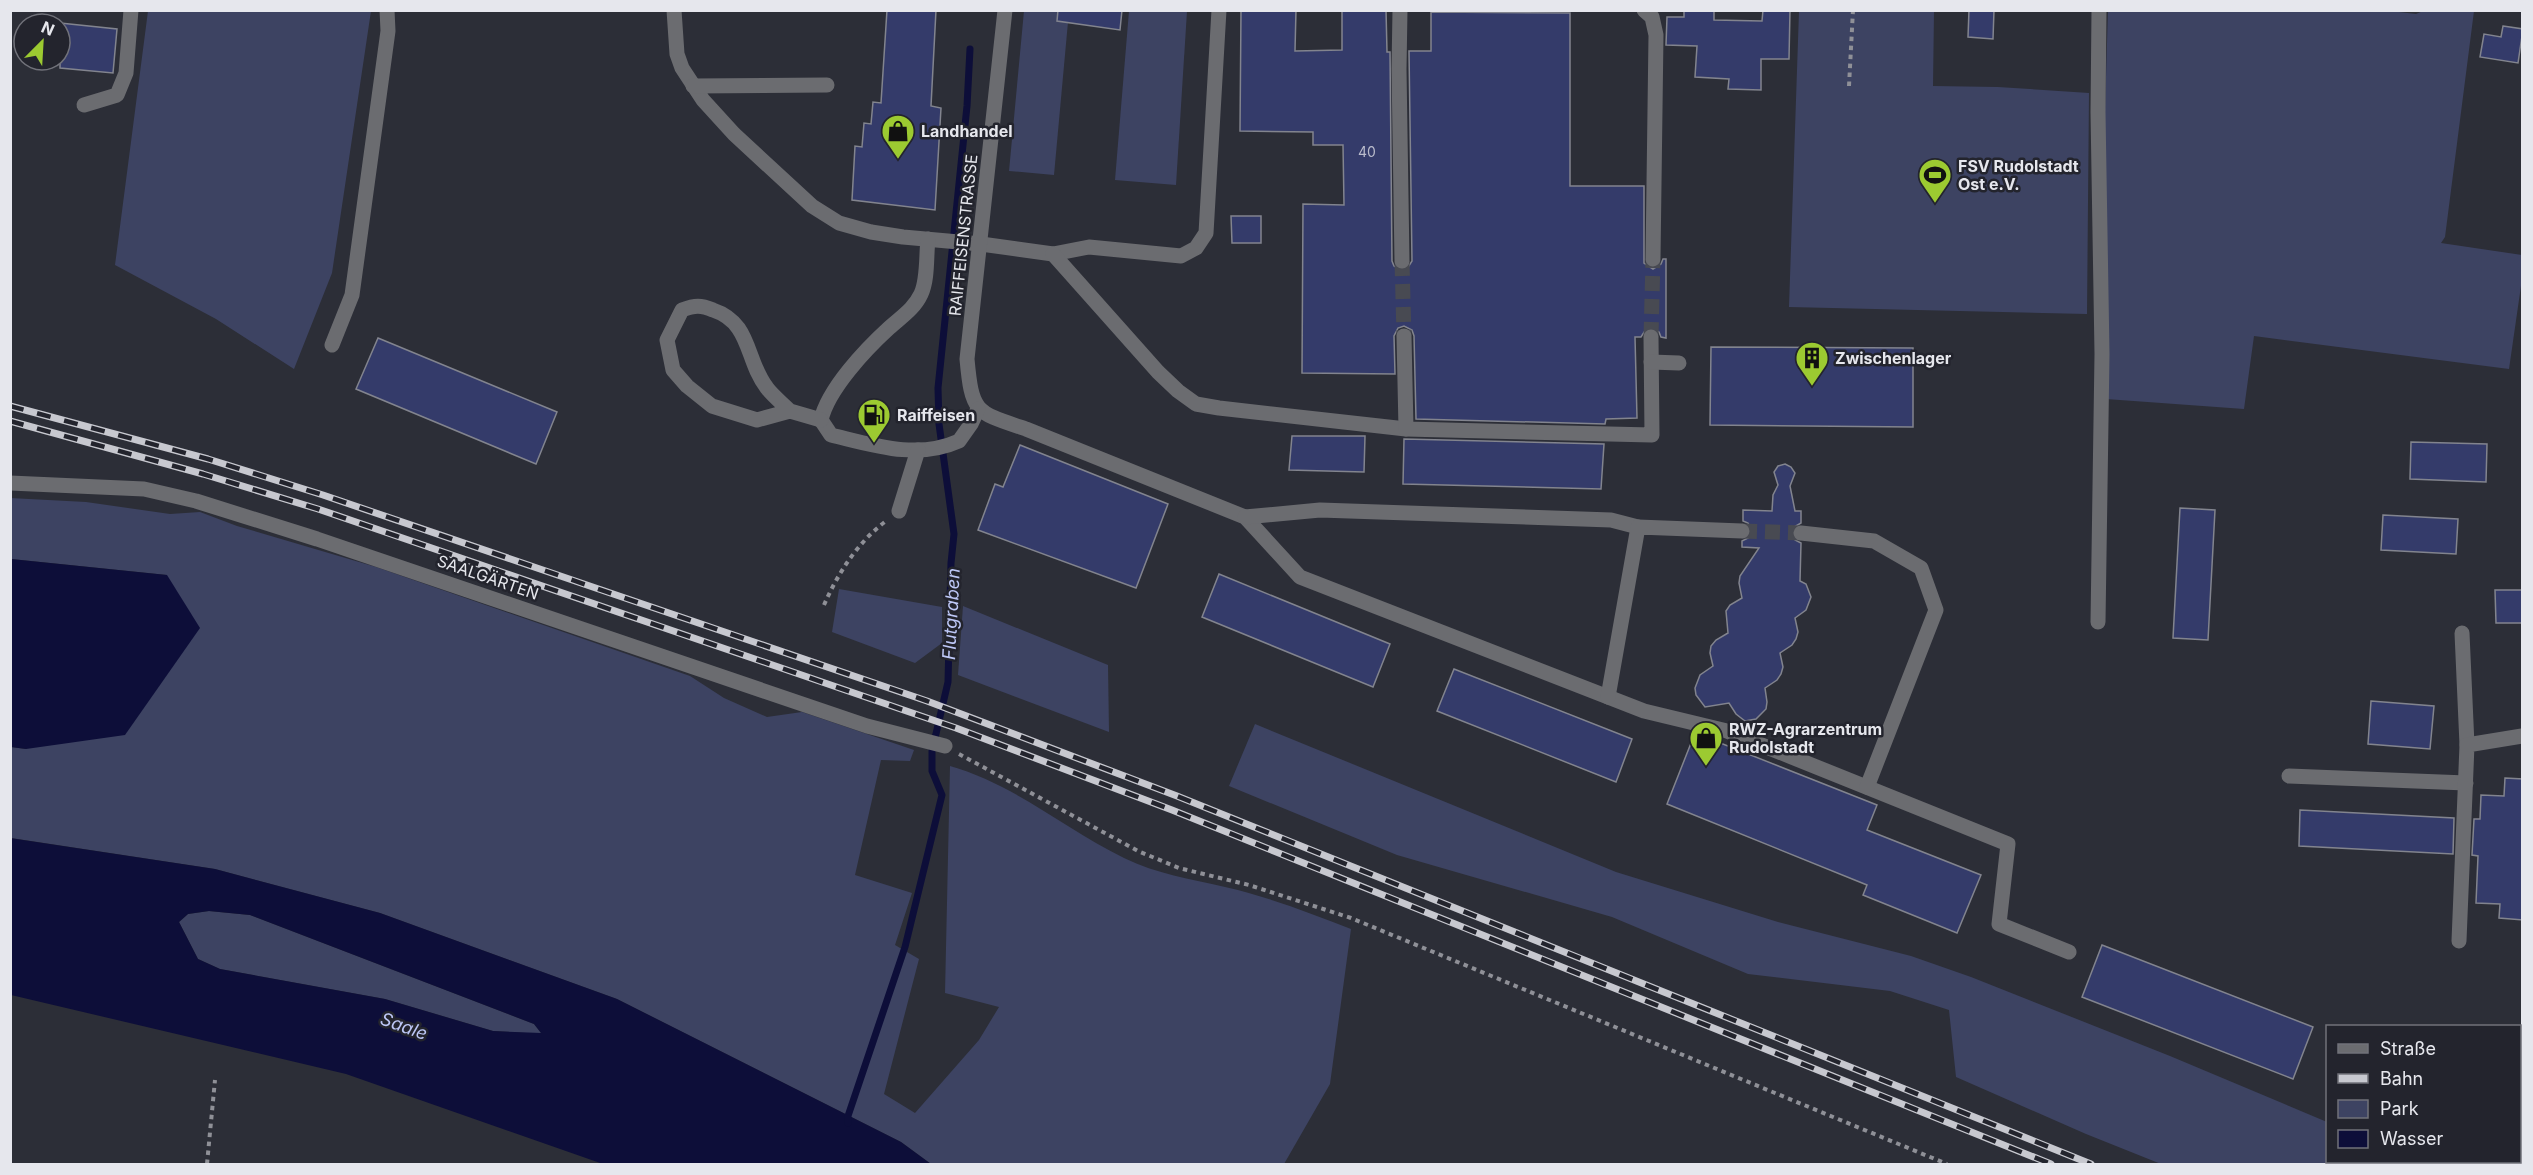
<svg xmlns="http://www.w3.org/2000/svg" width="2533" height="1175" font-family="Inter,sans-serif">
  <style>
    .green { fill: #3d4362 }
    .water { fill: #0d0e39; fill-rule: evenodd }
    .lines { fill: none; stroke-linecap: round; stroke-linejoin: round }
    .stream { stroke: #0d0e39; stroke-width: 7 }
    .building { fill: #343b6a; stroke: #82848e; stroke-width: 1.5 }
    .minor-tunnel { stroke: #484a52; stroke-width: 15; stroke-dasharray: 15 8; stroke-linecap: butt }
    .path { stroke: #8f9097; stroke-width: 4; stroke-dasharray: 4.5 4.5; stroke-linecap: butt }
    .minor { stroke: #6b6c70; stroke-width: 15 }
    .rail-casing { stroke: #c7c8cf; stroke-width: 7 }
    .rail { stroke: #23242d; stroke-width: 4.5; stroke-dasharray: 14; stroke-linecap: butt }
    .labels { text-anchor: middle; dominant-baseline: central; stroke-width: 5; stroke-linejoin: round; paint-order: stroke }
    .number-label { font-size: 14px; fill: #babccc }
    .poi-label { font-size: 16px; font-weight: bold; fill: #e6e7ed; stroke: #23242d; text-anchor: start }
    .street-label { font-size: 16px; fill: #e6e7ed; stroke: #23242d }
    .water-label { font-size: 18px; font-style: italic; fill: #bdc7f6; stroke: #23242d }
  </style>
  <rect width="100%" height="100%" fill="#2c2e37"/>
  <!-- green -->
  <g class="green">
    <path d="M 2382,10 L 2416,14 L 2423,11 L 2474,11 L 2445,237 L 2441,243 L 2522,255 L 2522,279 L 2509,369 L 2254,336 L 2244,409 L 2106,399 L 2103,175 L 2108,11 Z"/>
    <path d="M 148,11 L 371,11 L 332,273 L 294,369 L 216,319 L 115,265 Z"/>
    <path d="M 1024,11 L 1069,11 L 1054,175 L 1009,171 Z"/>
    <path d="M 1129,11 L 1187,11 L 1176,185 L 1115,180 Z"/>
    <path d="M 1799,11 L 1934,11 L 1933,86 L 1998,87 L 2089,93 L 2087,314 L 1789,307 Z"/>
    <path d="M 10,498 L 86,502 L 170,514 L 200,512 L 237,526 L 376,567 L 690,676 L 724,698 L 767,717 L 802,712 L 914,750 L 910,761 L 881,760 L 855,875 L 912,893 L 895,945 L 919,959 L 884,1094 L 915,1113 L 979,1040 L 999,1007 L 945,993 L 950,766 C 1014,784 1065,829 1124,858 C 1157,874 1190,879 1225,887 C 1269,897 1310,913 1351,929 L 1330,1084 L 1284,1164 L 931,1164 L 901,1142 L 617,999 L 380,913 L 215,869 L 11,838 L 11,747 L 26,749 L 167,575 L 11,559 Z"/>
    <path d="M 839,589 L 942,607 L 942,643 L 915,663 L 832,632 Z"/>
    <path d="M 963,606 L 1108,665 L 1109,732 L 958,675 Z"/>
    <path d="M 1255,724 L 1616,872 L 1778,922 L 1911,956 L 1971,977 L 2170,1056 L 2327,1122 L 2328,1162 L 2423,1162 L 2430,1164 L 2161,1164 L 2086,1134 L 1956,1077 L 1949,1010 L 1890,991 L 1748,974 L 1612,917 L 1397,855 L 1229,786 Z"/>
    <path d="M 209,911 L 250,915 L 534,1024 L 542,1034 L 493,1031 L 385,999 L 220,969 L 198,959 L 179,922 L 188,914 Z"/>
  </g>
  <!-- water -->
  <g class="water">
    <path d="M 11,559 L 167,575 L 200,628 L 125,735 L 26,749 L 11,747 Z"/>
    <path d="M 10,838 L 215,869 L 380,913 L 617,999 L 901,1142 L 931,1164 L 603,1164 L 346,1074 L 11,995 ZM 209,911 L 250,915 L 534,1024 L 541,1033 L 493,1031 L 385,999 L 220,969 L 198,959 L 179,922 L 188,914 Z"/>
  </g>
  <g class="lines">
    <!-- stream -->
    <path class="stream" d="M 848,1123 L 848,1116 L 905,947 L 942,795 L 932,771 L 932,751 L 948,682 L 951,563 L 954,534 L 939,424 L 938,388 L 967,106 L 970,49"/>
  </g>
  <!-- building -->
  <g class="building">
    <path d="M 887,10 L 936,10 L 931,106 L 941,108 L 935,210 L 852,200 L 855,146 L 862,147 L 864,123 L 871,124 L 873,102 L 881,103 Z"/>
    <path d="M 1058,10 L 1122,10 L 1120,30 L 1057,21 Z"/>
    <path d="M 1241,10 L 1296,10 L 1295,51 L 1342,50 L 1342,10 L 1386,10 L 1387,52 L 1390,52 L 1392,261 L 1394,266 L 1402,271 L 1407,269 L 1412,261 L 1409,51 L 1431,51 L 1431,12 L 1570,13 L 1570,186 L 1644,186 L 1644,263 L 1653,269 L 1661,264 L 1663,259 L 1666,259 L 1666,338 L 1661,337 L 1659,332 L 1651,327 L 1646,329 L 1641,337 L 1635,337 L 1637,418 L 1606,419 L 1605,424 L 1416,419 L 1414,336 L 1412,330 L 1404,326 L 1398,328 L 1394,336 L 1395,374 L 1302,373 L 1303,204 L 1344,205 L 1343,145 L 1313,145 L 1313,132 L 1240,131 Z"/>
    <path d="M 1684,10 L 1714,10 L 1714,20 L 1762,21 L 1763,10 L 1790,10 L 1789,59 L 1761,59 L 1761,90 L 1728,89 L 1729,79 L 1695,77 L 1697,46 L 1666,45 L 1667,17 L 1684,17 Z"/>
    <path d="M 1969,10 L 1994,10 L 1993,39 L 1968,37 Z"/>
    <path d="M 60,23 L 117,29 L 113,73 L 60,68 Z"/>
    <path d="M 2503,26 L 2523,29 L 2518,63 L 2480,57 L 2484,34 L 2501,37 Z"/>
    <path d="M 1231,216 L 1261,216 L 1261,243 L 1232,243 Z"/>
    <path d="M 378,338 L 557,412 L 536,464 L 356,389 Z"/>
    <path d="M 1711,347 L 1913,348 L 1913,427 L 1710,425 Z"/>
    <path d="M 1292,436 L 1365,436 L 1364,472 L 1289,470 Z"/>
    <path d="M 1404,439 L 1604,444 L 1601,489 L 1403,484 Z"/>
    <path d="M 2411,442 L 2487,444 L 2486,482 L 2410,479 Z"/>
    <path d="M 1020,445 L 1168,504 L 1136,588 L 978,530 L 995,484 L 1003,487 Z"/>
    <path d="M 1785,464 L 1791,467 L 1795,473 L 1790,486 L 1795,511 L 1801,511 L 1801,523 L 1794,527 L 1791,533 L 1795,540 L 1801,543 L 1800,581 L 1806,584 L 1811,597 L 1806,610 L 1795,618 L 1798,632 L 1796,639 L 1792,645 L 1780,653 L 1783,667 L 1781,674 L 1777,680 L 1765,688 L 1767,702 L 1766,709 L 1756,719 L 1745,721 L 1736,714 L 1729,703 L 1705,707 L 1696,695 L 1695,688 L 1700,675 L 1713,666 L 1710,653 L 1711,646 L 1716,640 L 1728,633 L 1726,611 L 1730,605 L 1742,598 L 1739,583 L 1740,576 L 1759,548 L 1742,547 L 1742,541 L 1750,537 L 1752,531 L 1748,523 L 1743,521 L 1743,510 L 1772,511 L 1773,495 L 1778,485 L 1774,472 L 1778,466 Z"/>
    <path d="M 2180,508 L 2215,510 L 2208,640 L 2173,638 Z"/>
    <path d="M 2383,515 L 2458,519 L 2456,554 L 2381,550 Z"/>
    <path d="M 1219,574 L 1390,644 L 1373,687 L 1202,617 Z"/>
    <path d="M 2495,590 L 2523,590 L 2523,623 L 2496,623 Z"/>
    <path d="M 1454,669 L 1632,739 L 1616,782 L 1437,711 Z"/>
    <path d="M 2371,701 L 2434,706 L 2430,749 L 2368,744 Z"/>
    <path d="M 1695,733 L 1877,805 L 1867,830 L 1981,875 L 1957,933 L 1863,895 L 1867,885 L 1667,804 Z"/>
    <path d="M 2505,778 L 2523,779 L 2523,920 L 2499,918 L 2500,904 L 2476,903 L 2478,856 L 2472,855 L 2474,819 L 2480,819 L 2481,795 L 2504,796 Z"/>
    <path d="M 2300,810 L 2454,818 L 2453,854 L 2299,846 Z"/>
    <path d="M 2102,945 L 2313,1027 L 2293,1079 L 2082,997 Z"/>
  </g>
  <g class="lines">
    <!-- minor-tunnel -->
    <g class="minor-tunnel">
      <path d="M 1402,261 L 1404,336"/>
      <path d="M 1651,337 L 1653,259"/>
      <path d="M 1742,531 L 1801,533"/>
    </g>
    <!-- path -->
    <g class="path">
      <path d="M 1849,86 L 1853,10"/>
      <path d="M 824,605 C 838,573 858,542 886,521"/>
      <path d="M 959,754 L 1138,851 L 1179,868 L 1249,885 L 1351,918 L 1947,1164"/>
      <path d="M 207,1164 L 215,1080"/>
    </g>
    <!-- minor -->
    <g class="minor">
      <path d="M 674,10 L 677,54 L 682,68 L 703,100 L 734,134 L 812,206 L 839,223 L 871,232 L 903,237 L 981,244 L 1053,254 L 1089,247 L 1181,256 L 1196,248 L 1206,233 L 1219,10"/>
      <path d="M 1005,10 L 967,359 C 972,413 975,412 1026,429 L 1245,517 L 1300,577 L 1644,711 L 1727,731 L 2008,844 L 1999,924 L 2069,952"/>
      <path d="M 1400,10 L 1399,69 L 1402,261"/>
      <path d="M 1644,10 L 1652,17 L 1656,35 L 1653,259"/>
      <path d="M 693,86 L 827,85"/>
      <path d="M 84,105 L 117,95 L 126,73 L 131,10"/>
      <path d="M 928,239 C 926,256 928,279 921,294 C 914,309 901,317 889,328 C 866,349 828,389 821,420 L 831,435 C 873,445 917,460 959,441 L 971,424 L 978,409"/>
      <path d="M 1053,254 L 1158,372 L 1178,391 L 1196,404 L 1219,408 L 1406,429"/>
      <path d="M 1404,336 L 1406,429 L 1652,435 L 1651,337"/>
      <path d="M 332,345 L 352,295 L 388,31 L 387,10"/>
      <path d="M 1651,362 L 1679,363"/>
      <path d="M 790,411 C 782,403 773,396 767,388 C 745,360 752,323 713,310 C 701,305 695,305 682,310 L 667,340 L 673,370 L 687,386 L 712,406 L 757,420 L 790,411 L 821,420"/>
      <path d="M 10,483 L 144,489 L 196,501 L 317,539 L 867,726 L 945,746"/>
      <path d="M 899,511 L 918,450"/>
      <path d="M 1245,517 L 1320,510 L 1611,520 L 1638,527"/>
      <path d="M 1801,533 L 1874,541 L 1921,568 L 1936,610 L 1867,787"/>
      <path d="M 2098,622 L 2102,354 L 2098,112 L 2099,10"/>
      <path d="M 2462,633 L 2467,745"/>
      <path d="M 1608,697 L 1638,527 L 1742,531"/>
      <path d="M 2289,776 L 2466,783"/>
      <path d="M 2459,941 L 2467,745 L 2522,736"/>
    </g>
    <!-- rail casing -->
    <g class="rail-casing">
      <g id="rail">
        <path d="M 10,406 L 208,459 L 323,495 L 927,701 L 1177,796 L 2091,1164"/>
        <path d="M 10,421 L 203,474 L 318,509 L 956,728 L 1172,810 L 2051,1164"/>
      </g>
    </g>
    <!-- rail -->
    <use href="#rail" class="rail"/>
  </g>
  <!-- icons -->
  <defs>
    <g id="shop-pin" transform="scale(1.725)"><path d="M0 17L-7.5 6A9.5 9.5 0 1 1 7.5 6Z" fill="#9cca31" stroke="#23242d"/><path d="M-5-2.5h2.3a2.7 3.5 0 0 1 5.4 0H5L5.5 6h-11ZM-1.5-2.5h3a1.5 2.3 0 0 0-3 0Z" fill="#111"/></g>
    <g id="stadium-pin" transform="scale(1.725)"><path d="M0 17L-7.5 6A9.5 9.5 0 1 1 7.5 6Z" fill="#9cca31" stroke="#23242d"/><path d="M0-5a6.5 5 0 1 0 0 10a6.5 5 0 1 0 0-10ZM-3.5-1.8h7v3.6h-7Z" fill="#111"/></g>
    <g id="building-pin" transform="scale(1.725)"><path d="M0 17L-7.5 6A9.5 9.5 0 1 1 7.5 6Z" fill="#9cca31" stroke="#23242d"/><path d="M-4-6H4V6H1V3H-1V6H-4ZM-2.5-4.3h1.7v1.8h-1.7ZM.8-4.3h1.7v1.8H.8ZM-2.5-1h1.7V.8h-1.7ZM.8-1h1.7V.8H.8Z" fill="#111"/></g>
    <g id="fuel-pin" transform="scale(1.725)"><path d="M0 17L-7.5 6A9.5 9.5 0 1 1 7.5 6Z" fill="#9cca31" stroke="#23242d"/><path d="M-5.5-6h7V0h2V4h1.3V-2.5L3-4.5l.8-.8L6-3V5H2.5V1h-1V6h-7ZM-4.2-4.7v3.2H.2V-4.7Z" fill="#111"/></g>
  </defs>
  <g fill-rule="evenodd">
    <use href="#shop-pin" x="898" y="131"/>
    <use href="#stadium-pin" x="1935" y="175"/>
    <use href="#building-pin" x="1812" y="358"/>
    <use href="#fuel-pin" x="874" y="415"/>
    <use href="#shop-pin" x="1706" y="738"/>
  </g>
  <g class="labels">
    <!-- number labels -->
    <g class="number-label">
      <text x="1367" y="151">40</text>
    </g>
    <!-- poi labels -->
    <g class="poi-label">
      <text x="921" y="131">Landhandel</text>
      <text x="1958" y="166">FSV Rudolstadt<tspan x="1958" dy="18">Ost e.V.</tspan></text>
      <text x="1835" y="358">Zwischenlager</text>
      <text x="897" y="415">Raiffeisen</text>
      <text x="1729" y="729">RWZ-Agrarzentrum<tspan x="1729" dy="18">Rudolstadt</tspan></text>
    </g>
    <!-- street labels -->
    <g class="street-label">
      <text transform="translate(963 235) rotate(-84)">RAIFFEISENSTRASSE</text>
      <text transform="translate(488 577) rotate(19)">SAALGÄRTEN</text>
    </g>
    <!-- water labels -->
    <g class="water-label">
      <text transform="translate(951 614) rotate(-87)">Flutgraben</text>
      <text transform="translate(404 1026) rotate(20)">Saale</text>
    </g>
  </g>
  <!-- border -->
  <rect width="2533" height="1175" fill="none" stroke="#e6e7ed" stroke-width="24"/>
  <!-- legend -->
  <rect x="2326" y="1025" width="195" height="138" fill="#23242d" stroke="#71727a" stroke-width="1.5"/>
  <rect x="2338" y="1044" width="30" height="9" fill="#6b6c70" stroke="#71727a" stroke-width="1.5"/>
  <text x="2380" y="1055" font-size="18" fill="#e6e7ed">Straße</text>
  <rect x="2338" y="1074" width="30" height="9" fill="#c7c8cf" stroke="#71727a" stroke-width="1.5"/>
  <text x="2380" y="1085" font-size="18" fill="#e6e7ed">Bahn</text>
  <rect x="2338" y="1100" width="30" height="18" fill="#3d4362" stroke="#71727a" stroke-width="1.5"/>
  <text x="2380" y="1115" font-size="18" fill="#e6e7ed">Park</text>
  <rect x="2338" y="1130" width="30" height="18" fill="#0d0e39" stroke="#71727a" stroke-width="1.5"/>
  <text x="2380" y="1145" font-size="18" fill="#e6e7ed">Wasser</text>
  <!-- north arrow -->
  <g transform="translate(42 42) rotate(24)"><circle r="28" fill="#23242d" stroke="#71727a" stroke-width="1.5"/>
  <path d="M0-4.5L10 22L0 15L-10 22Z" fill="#9cca31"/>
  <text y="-9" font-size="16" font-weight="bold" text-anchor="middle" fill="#e6e7ed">N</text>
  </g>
</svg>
